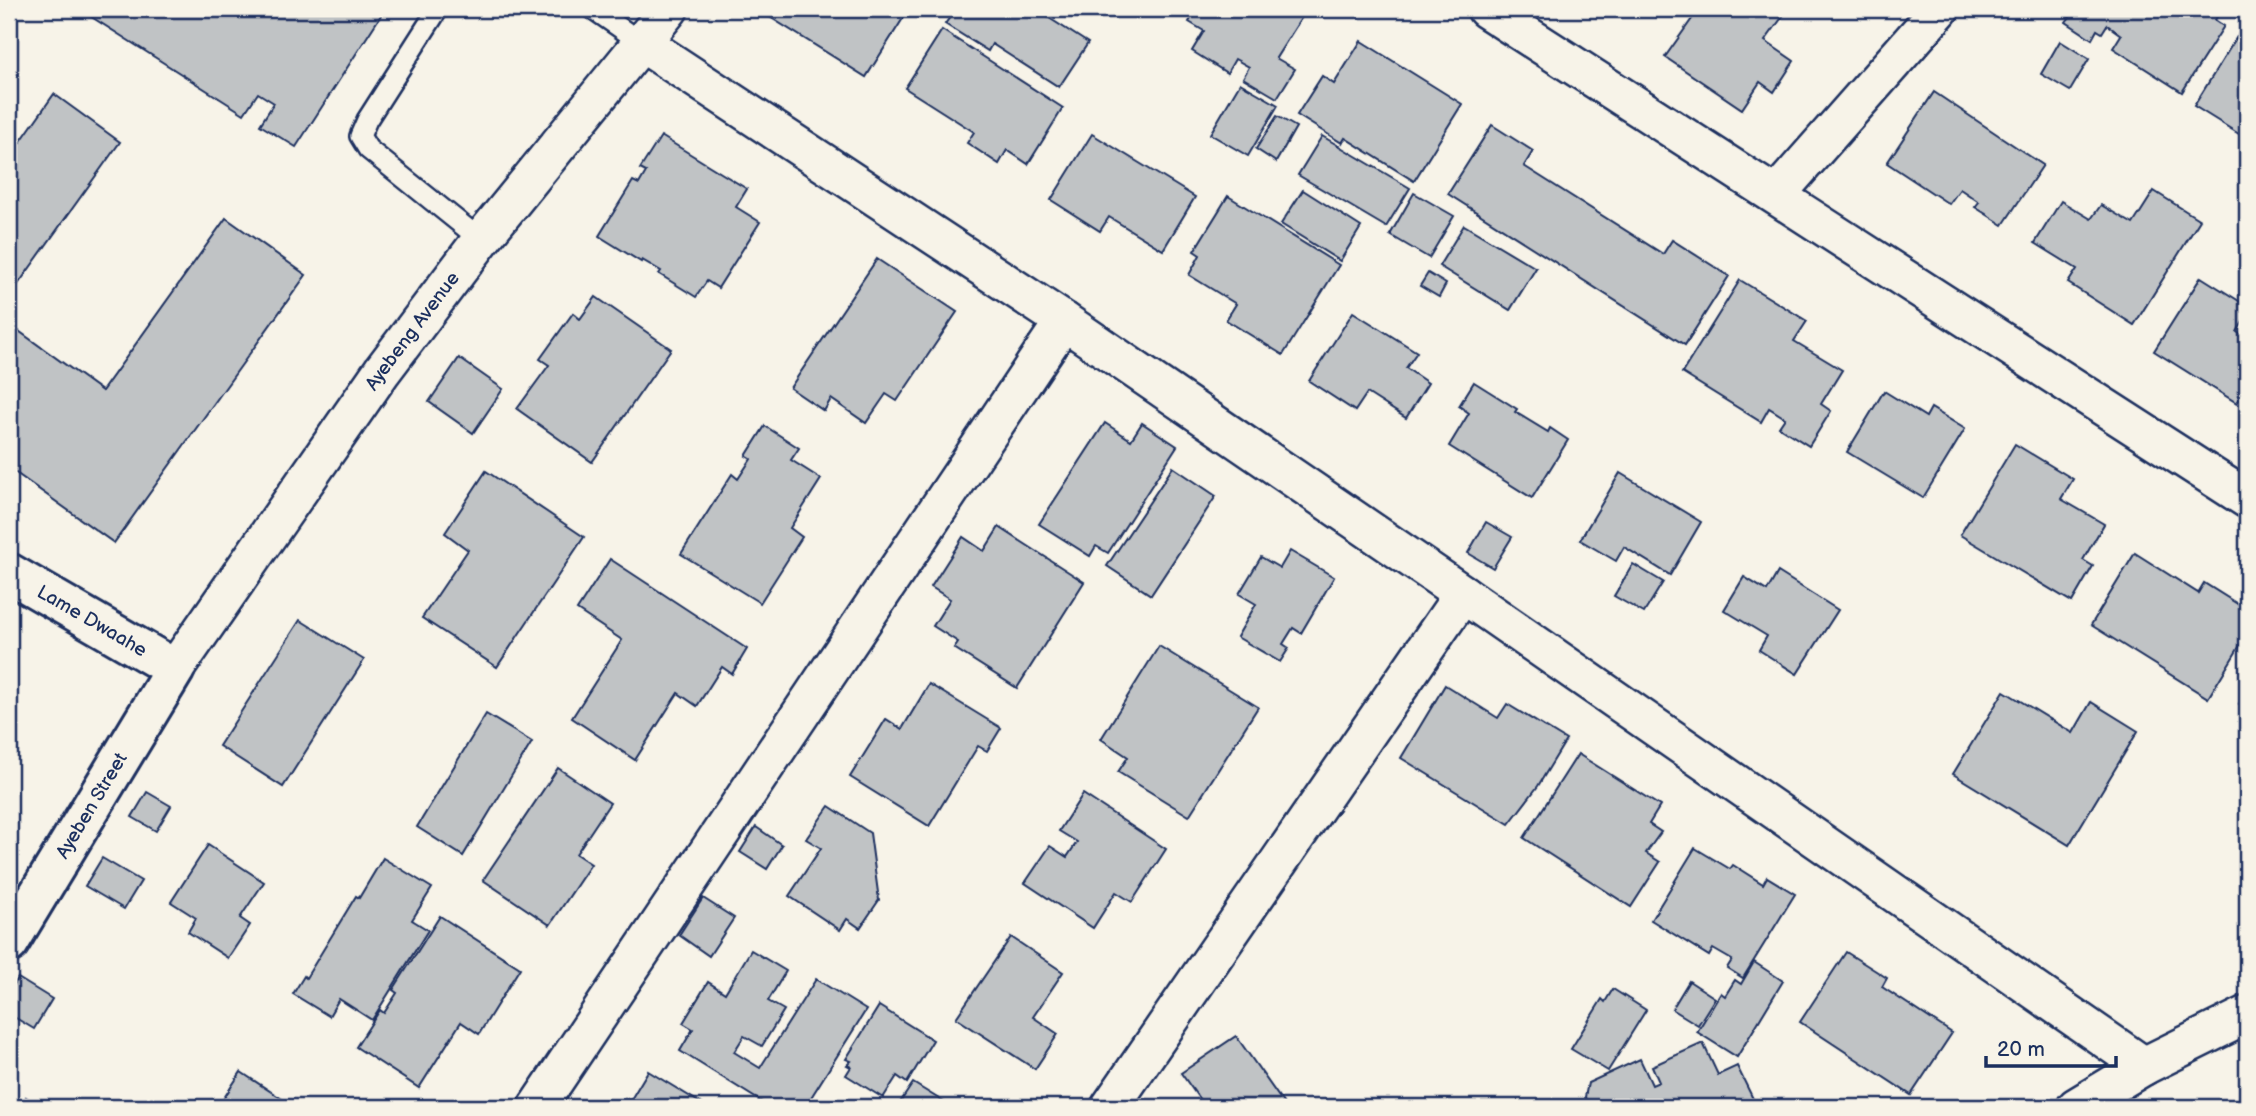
<svg xmlns="http://www.w3.org/2000/svg" width="2256" height="1116" font-family="'Balsamiq Sans',sans-serif">
  <style>
    .building { fill: #c0c3c5; stroke: #1b2f5e; stroke-width: 2 }
    .lines { fill: none; stroke-linecap: round; stroke-linejoin: round }
    .service-casing { stroke: #1b2f5e; stroke-width: 24 }
    .minor-casing { stroke: #1b2f5e; stroke-width: 42 }
    .tertiary-casing { stroke: #1b2f5e; stroke-width: 44 }
    .service { stroke: #f7f3e8; stroke-width: 19 }
    .minor { stroke: #f7f3e8; stroke-width: 37 }
    .tertiary { stroke: #f7f3e8; stroke-width: 38 }
    .labels { text-anchor: middle; dominant-baseline: central; stroke-width: 7; stroke-linejoin: round; paint-order: stroke }
    .street-label { font-size: 19px; fill: #1b2f5e; stroke: #f7f3e8 }
  </style>
  <rect width="100%" height="100%" fill="#f7f3e8"/>
  <filter id="ink" filterUnits="userSpaceOnUse"><feTurbulence type="fractalNoise" baseFrequency=".0143" numOctaves="2"/><feDisplacementMap in="SourceGraphic" scale="14" xChannelSelector="R" yChannelSelector="G"/><feConvolveMatrix kernelMatrix="1 2 1 2 8 2 1 2 1" color-interpolation-filters="sRGB"/></filter>
  <g filter="url(#ink)">
    <!-- building -->
    <g class="building">
      <path d="M 79,9 L 385,9 L 296,147 L 260,125 L 274,103 L 258,93 L 244,114 Z"/>
      <path d="M 769,9 L 902,9 L 907,12 L 866,77 L 765,14 Z"/>
      <path d="M 956,9 L 1035,9 L 1088,43 L 1059,87 L 992,44 L 988,51 L 945,24 Z"/>
      <path d="M 1197,9 L 1307,9 L 1276,58 L 1295,69 L 1277,98 L 1243,78 L 1249,67 L 1235,59 L 1227,73 L 1192,51 L 1204,31 L 1189,22 Z"/>
      <path d="M 1699,9 L 1788,9 L 1765,41 L 1794,61 L 1774,92 L 1760,82 L 1742,109 L 1665,57 Z"/>
      <path d="M 2064,9 L 2222,9 L 2215,20 L 2224,26 L 2182,92 L 2113,48 L 2121,35 L 2107,25 L 2102,33 L 2097,30 L 2092,39 L 2066,22 L 2072,14 Z"/>
      <path d="M 942,30 L 1063,108 L 1028,164 L 1007,150 L 999,164 L 967,143 L 974,132 L 905,88 Z"/>
      <path d="M 2238,35 L 2247,42 L 2247,139 L 2194,106 Z"/>
      <path d="M 1361,41 L 1462,104 L 1414,181 L 1345,138 L 1342,143 L 1297,115 L 1322,76 L 1334,84 Z"/>
      <path d="M 2060,41 L 2089,59 L 2070,91 L 2041,74 Z"/>
      <path d="M 1240,83 L 1278,105 L 1248,156 L 1210,134 Z"/>
      <path d="M 1934,92 L 2043,165 L 2003,225 L 1975,207 L 1979,202 L 1960,189 L 1949,204 L 1887,163 Z"/>
      <path d="M 54,94 L 120,142 L 9,297 L 9,158 Z"/>
      <path d="M 1277,116 L 1296,127 L 1276,162 L 1256,149 Z"/>
      <path d="M 1492,125 L 1533,151 L 1524,166 L 1663,254 L 1672,240 L 1729,276 L 1685,345 L 1448,194 Z"/>
      <path d="M 1092,134 L 1195,197 L 1163,250 L 1109,217 L 1100,231 L 1051,200 Z"/>
      <path d="M 661,136 L 747,189 L 736,207 L 760,222 L 718,288 L 707,281 L 696,297 L 659,274 L 661,271 L 642,260 L 641,262 L 599,236 L 633,181 L 639,184 L 646,172 L 640,169 Z"/>
      <path d="M 1322,136 L 1410,188 L 1386,227 L 1298,175 Z"/>
      <path d="M 1303,190 L 1361,227 L 1340,261 L 1281,224 Z"/>
      <path d="M 2154,191 L 2200,220 L 2134,325 L 2068,283 L 2077,269 L 2035,243 L 2061,201 L 2091,219 L 2101,205 L 2133,224 Z"/>
      <path d="M 1414,193 L 1454,216 L 1429,258 L 1390,235 Z"/>
      <path d="M 1228,196 L 1339,265 L 1283,355 L 1226,320 L 1236,304 L 1189,275 L 1200,255 L 1194,251 Z"/>
      <path d="M 226,218 L 306,275 L 114,543 L 9,468 L 9,324 L 102,391 Z"/>
      <path d="M 1464,225 L 1536,268 L 1510,310 L 1439,266 Z"/>
      <path d="M 877,259 L 957,312 L 897,401 L 886,394 L 866,423 L 831,399 L 824,411 L 790,388 Z"/>
      <path d="M 1428,273 L 1446,284 L 1439,297 L 1420,286 Z"/>
      <path d="M 2201,277 L 2247,306 L 2247,315 L 2237,332 L 2247,339 L 2247,386 L 2237,403 L 2154,351 Z"/>
      <path d="M 1740,280 L 1807,321 L 1794,341 L 1842,370 L 1821,404 L 1831,411 L 1809,446 L 1779,427 L 1785,418 L 1769,408 L 1761,422 L 1682,373 Z"/>
      <path d="M 596,297 L 671,349 L 592,462 L 517,409 L 549,365 L 540,359 L 573,313 L 580,319 Z"/>
      <path d="M 1353,312 L 1417,352 L 1406,368 L 1428,383 L 1406,418 L 1367,393 L 1355,411 L 1309,381 Z"/>
      <path d="M 459,358 L 503,389 L 473,433 L 429,402 Z"/>
      <path d="M 1474,382 L 1517,409 L 1515,412 L 1548,432 L 1550,428 L 1568,440 L 1532,498 L 1449,446 L 1469,413 L 1459,406 Z"/>
      <path d="M 1884,391 L 1926,417 L 1931,408 L 1965,429 L 1923,498 L 1847,452 Z"/>
      <path d="M 1105,423 L 1131,440 L 1142,423 L 1177,446 L 1108,553 L 1096,546 L 1090,556 L 1039,524 Z"/>
      <path d="M 765,426 L 799,448 L 791,460 L 821,479 L 790,528 L 802,537 L 760,603 L 681,554 L 732,474 L 738,479 L 751,459 L 746,456 Z"/>
      <path d="M 2015,444 L 2073,479 L 2061,499 L 2104,524 L 2083,560 L 2093,566 L 2072,602 L 1960,535 Z"/>
      <path d="M 1173,467 L 1216,496 L 1151,595 L 1107,566 Z"/>
      <path d="M 486,471 L 584,537 L 497,667 L 422,618 L 468,550 L 445,533 Z"/>
      <path d="M 1620,473 L 1701,522 L 1670,575 L 1624,547 L 1616,561 L 1580,540 Z"/>
      <path d="M 1486,522 L 1512,537 L 1493,568 L 1468,553 Z"/>
      <path d="M 999,527 L 1084,582 L 1017,688 L 954,648 L 958,642 L 933,626 L 950,599 L 931,587 L 963,537 L 984,551 Z"/>
      <path d="M 1290,551 L 1334,577 L 1301,633 L 1293,628 L 1283,644 L 1289,648 L 1280,662 L 1237,637 L 1256,604 L 1239,594 L 1261,557 L 1280,568 Z"/>
      <path d="M 2135,553 L 2198,593 L 2204,583 L 2247,610 L 2247,634 L 2208,698 L 2091,625 Z"/>
      <path d="M 610,559 L 747,649 L 732,674 L 722,667 L 697,706 L 678,693 L 635,760 L 572,718 L 622,640 L 577,610 Z"/>
      <path d="M 1633,564 L 1663,582 L 1644,613 L 1614,596 Z"/>
      <path d="M 1778,572 L 1838,610 L 1797,674 L 1759,650 L 1767,636 L 1724,610 L 1744,577 L 1767,591 Z"/>
      <path d="M 300,620 L 364,660 L 283,787 L 219,746 Z"/>
      <path d="M 1159,646 L 1258,707 L 1189,816 L 1118,772 L 1128,757 L 1101,739 Z"/>
      <path d="M 929,684 L 1001,728 L 987,751 L 978,746 L 929,826 L 850,777 L 886,719 L 902,729 Z"/>
      <path d="M 1445,685 L 1498,718 L 1507,704 L 1566,740 L 1538,786 L 1509,824 L 1401,758 Z"/>
      <path d="M 2247,690 L 2247,709 L 2239,704 Z"/>
      <path d="M 2004,691 L 2073,733 L 2091,702 L 2138,731 L 2069,845 L 1953,774 Z"/>
      <path d="M 486,714 L 532,742 L 463,856 L 417,827 Z"/>
      <path d="M 1578,754 L 1660,806 L 1649,824 L 1661,832 L 1646,853 L 1660,862 L 1631,907 L 1524,838 Z"/>
      <path d="M 558,768 L 610,803 L 576,854 L 591,864 L 550,925 L 483,880 Z"/>
      <path d="M 147,792 L 171,806 L 156,831 L 132,817 Z"/>
      <path d="M 1083,794 L 1166,849 L 1132,902 L 1116,892 L 1093,928 L 1025,883 L 1050,846 L 1067,857 L 1077,842 L 1059,831 Z"/>
      <path d="M 829,806 L 870,833 L 879,900 L 860,928 L 847,919 L 840,930 L 789,896 L 821,848 L 806,839 Z"/>
      <path d="M 756,827 L 782,845 L 767,869 L 740,852 Z"/>
      <path d="M 208,845 L 264,882 L 240,918 L 250,925 L 228,958 L 188,932 L 196,918 L 171,902 Z"/>
      <path d="M 1695,848 L 1730,869 L 1733,865 L 1763,884 L 1767,877 L 1795,894 L 1743,978 L 1727,968 L 1732,960 L 1713,949 L 1709,956 L 1651,920 Z"/>
      <path d="M 102,858 L 141,881 L 124,909 L 85,886 Z"/>
      <path d="M 383,858 L 432,888 L 412,920 L 428,930 L 372,1020 L 339,999 L 329,1016 L 293,994 L 304,976 L 306,978 L 356,896 L 359,898 Z"/>
      <path d="M 703,898 L 734,918 L 709,956 L 679,935 Z"/>
      <path d="M 440,916 L 520,968 L 479,1034 L 461,1022 L 419,1088 L 356,1047 L 380,1010 L 384,1013 L 397,993 L 393,990 Z"/>
      <path d="M 1011,937 L 1063,972 L 1033,1017 L 1058,1034 L 1035,1069 L 956,1018 Z"/>
      <path d="M 751,950 L 786,971 L 768,1001 L 784,1010 L 762,1046 L 744,1036 L 734,1052 L 760,1068 L 816,979 L 866,1010 L 805,1107 L 770,1107 L 680,1051 L 693,1029 L 683,1023 L 708,982 L 725,993 Z"/>
      <path d="M 1846,952 L 1887,978 L 1882,987 L 1952,1033 L 1911,1095 L 1800,1022 Z"/>
      <path d="M 1754,962 L 1783,981 L 1737,1057 L 1697,1032 L 1721,993 L 1725,996 L 1735,980 L 1741,984 Z"/>
      <path d="M 18,978 L 52,999 L 34,1029 L 9,1014 L 9,993 Z"/>
      <path d="M 1689,981 L 1715,998 L 1698,1025 L 1672,1009 Z"/>
      <path d="M 1613,989 L 1646,1010 L 1608,1071 L 1571,1049 L 1602,999 L 1605,1002 Z"/>
      <path d="M 879,1006 L 933,1040 L 907,1083 L 897,1076 L 883,1098 L 846,1075 L 851,1067 L 847,1065 L 851,1061 L 846,1059 Z"/>
      <path d="M 1236,1036 L 1286,1107 L 1205,1107 L 1181,1073 Z"/>
      <path d="M 1703,1043 L 1718,1075 L 1737,1066 L 1757,1107 L 1589,1107 L 1585,1097 L 1588,1083 L 1640,1059 L 1652,1085 L 1659,1082 L 1652,1066 Z"/>
      <path d="M 648,1071 L 707,1107 L 627,1106 Z"/>
      <path d="M 241,1072 L 294,1107 L 218,1107 Z"/>
      <path d="M 913,1083 L 952,1107 L 897,1107 Z"/>
      <path d="M 26,1097 L 42,1107 L 20,1107 Z"/>
    </g>
    <g class="lines">
      <!-- service casing -->
      <g class="service-casing">
        <g id="service">
          <path d="M 438,9 L 367,120 L 360,136 L 368,149 L 481,240"/>
          <path d="M 593,9 L 642,43"/>
        </g>
      </g>
      <!-- minor casing -->
      <g class="minor-casing">
        <g id="minor">
          <path d="M 1486,9 L 2247,499"/>
          <path d="M 642,43 L 1064,321 L 1463,594 L 2144,1066"/>
          <path d="M 1776,195 L 1940,9"/>
          <path id="s1" d="M 175,669 L 382,371 L 481,240 L 669,9"/>
          <path d="M 537,1107 L 1064,321"/>
          <path d="M 1110,1107 L 1463,594"/>
          <path d="M 2076,1107 L 2144,1066 L 2247,1015"/>
        </g>
      </g>
      <!-- tertiary casing -->
      <g class="tertiary-casing">
        <g id="tertiary">
          <path id="s2" d="M 9,573 L 175,669 L 9,943"/>
        </g>
      </g>
      <!-- service -->
      <use href="#service" class="service"/>
      <!-- minor -->
      <use href="#minor" class="minor"/>
      <!-- tertiary -->
      <use href="#tertiary" class="tertiary"/>
    </g>
  </g>
  <g class="labels">
    <!-- street labels -->
    <g class="street-label">
      <text stroke="none"><textPath href="#s1" startOffset="413">Ayebeng Avenue</textPath></text>
      <text stroke="none"><textPath href="#s2" startOffset="96">Lame Dwaahe</textPath></text>
      <text transform="translate(92 806) rotate(-59)">Ayeben Street</text>
    </g>
  </g>
  <!-- margin -->
  <rect width="2256" height="1116" fill="none" stroke="#f7f3e8" stroke-width="35"/>
  <rect x="18" y="18" width="2221" height="1081" fill="none" stroke="#1b2f5e" stroke-width="2.5" filter="url(#ink)"/>
  <!-- scale -->
  <path d="M1986 1056v10h130v-10" fill="none" stroke="#1b2f5e" stroke-width="3.5"/>
  <text x="1997" y="1056" font-size="21" fill="#1b2f5e" stroke="#f7f3e8" stroke-width="5" paint-order="stroke">20 m</text>
</svg>
